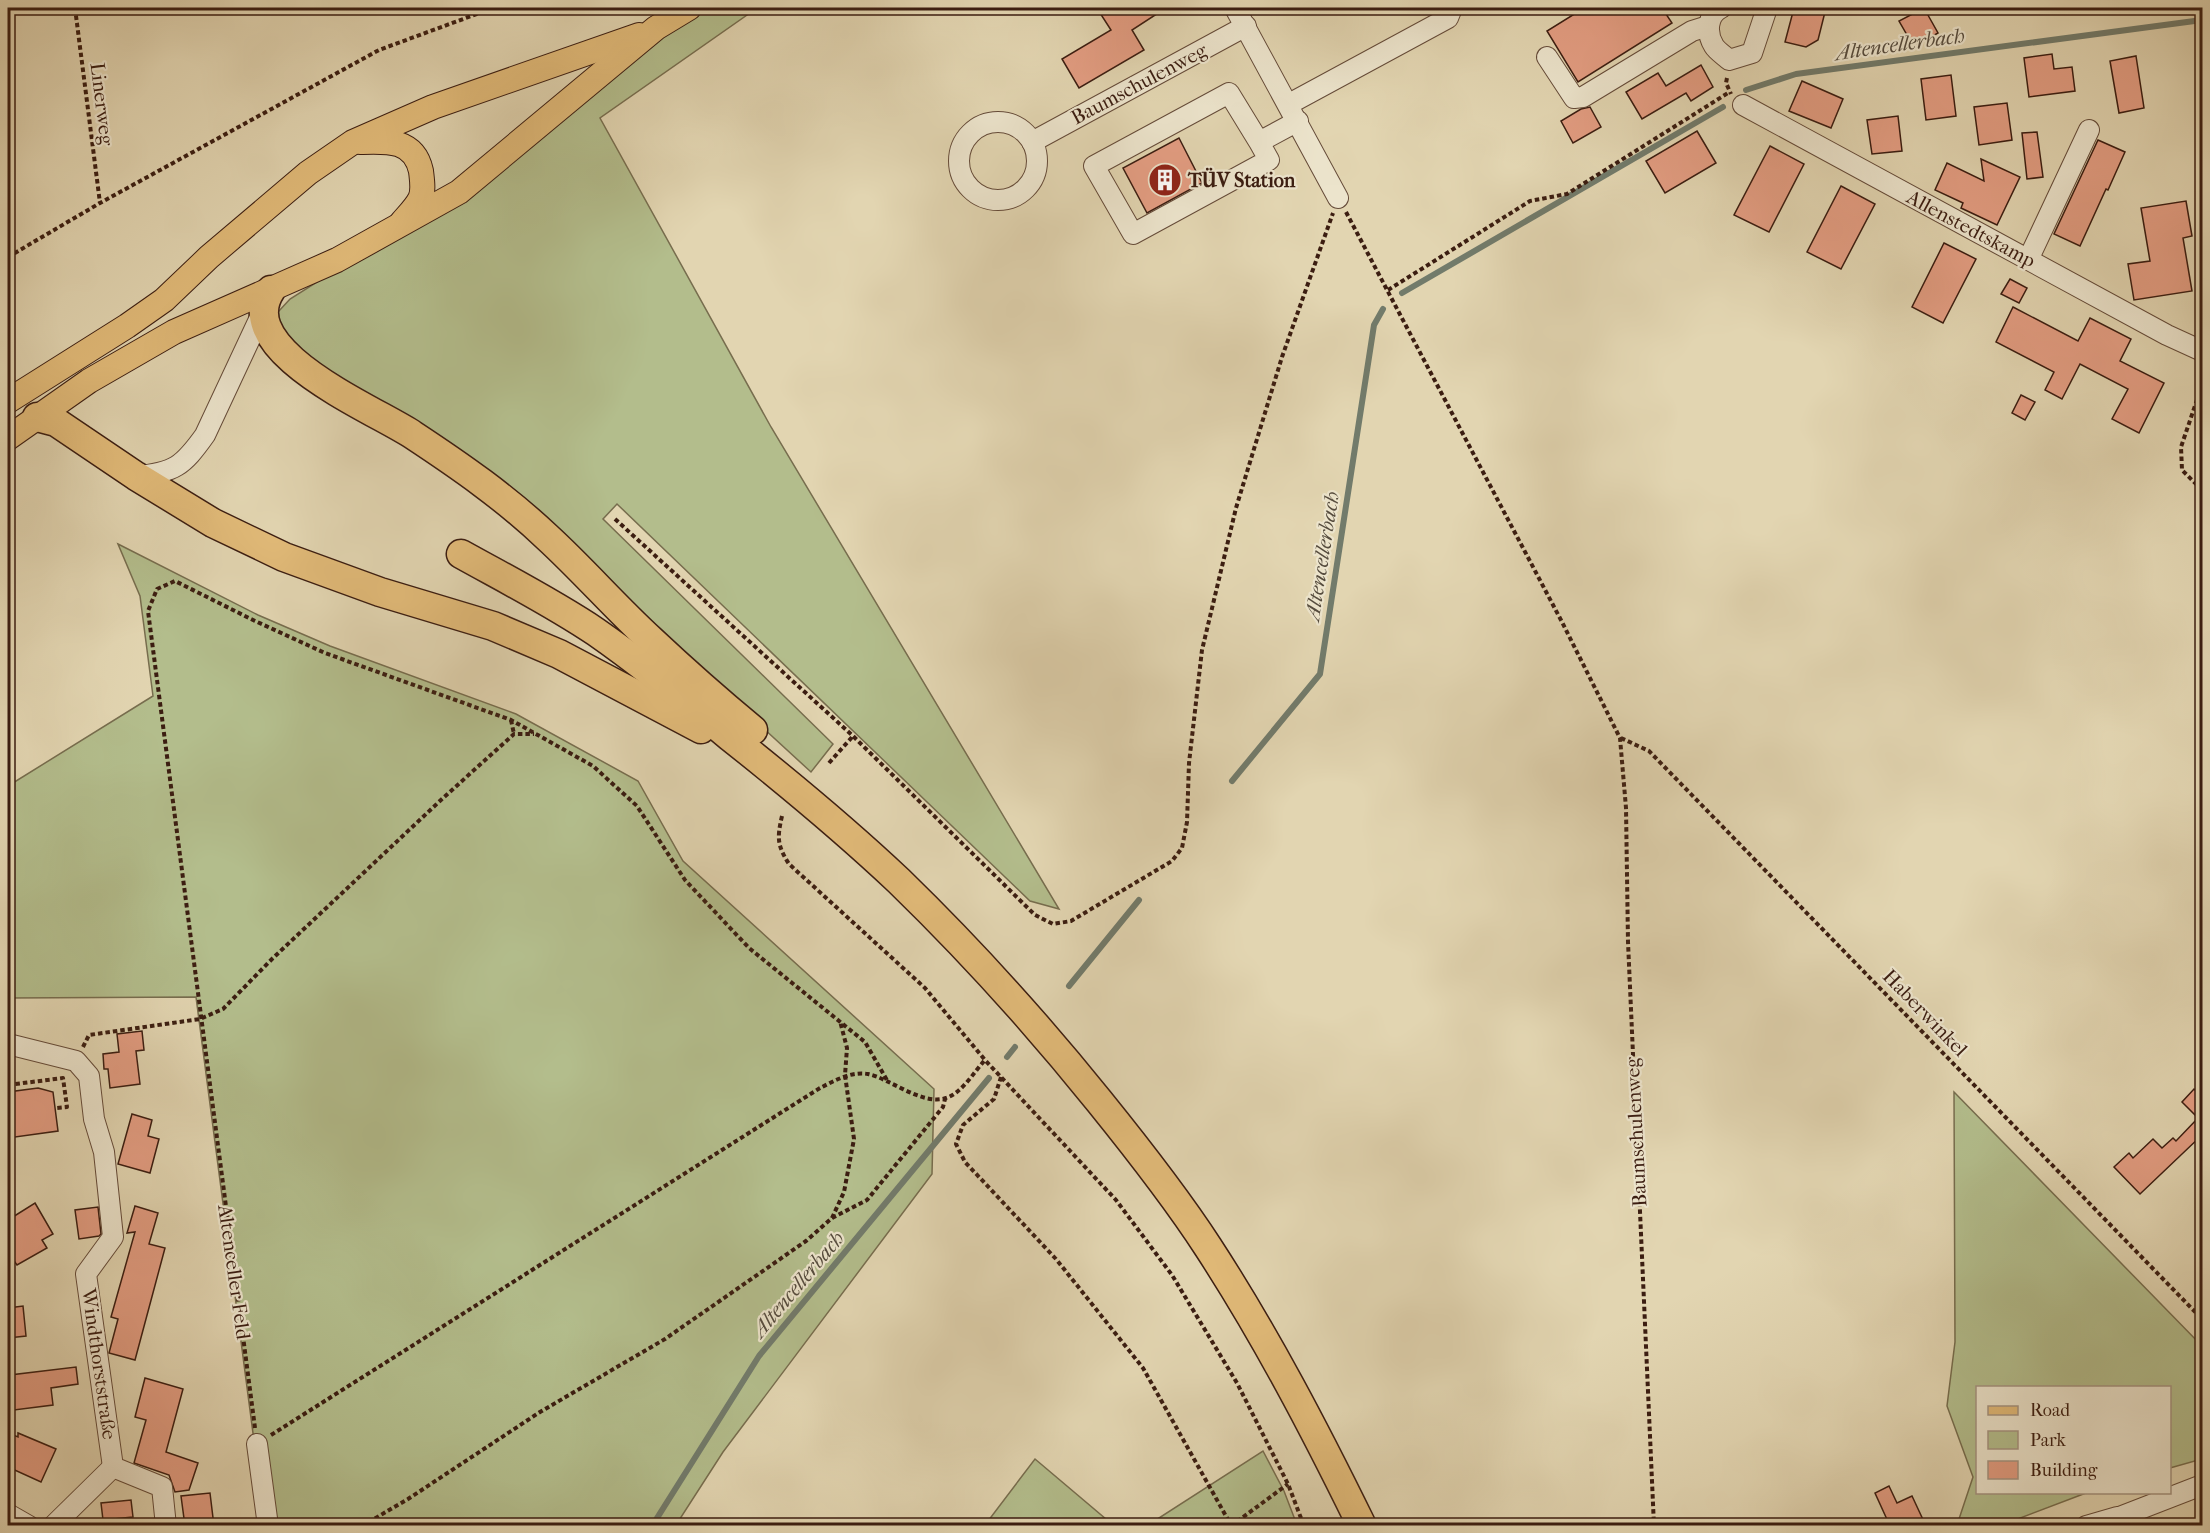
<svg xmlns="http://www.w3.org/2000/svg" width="2210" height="1533" font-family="'IM FELL French Canon',serif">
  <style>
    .green { fill: #b3bd8c; stroke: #776d4e; stroke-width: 1.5 }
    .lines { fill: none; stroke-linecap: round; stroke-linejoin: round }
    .stream { stroke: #727b6b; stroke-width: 6 }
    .building { fill: #e39d82; stroke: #3b1d11; stroke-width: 1.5 }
    .minor-casing { stroke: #654b39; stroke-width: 22 }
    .major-casing { stroke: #3b1d11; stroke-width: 26 }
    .highway-casing { stroke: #3b1d11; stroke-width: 31 }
    .path { stroke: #3b1d11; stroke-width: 4; stroke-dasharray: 4.5 3; stroke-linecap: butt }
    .minor { stroke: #ece4cc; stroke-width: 20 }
    .major { stroke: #e1ba78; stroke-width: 24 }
    .highway { stroke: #e1ba78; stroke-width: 28 }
    .labels { text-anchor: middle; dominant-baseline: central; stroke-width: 4.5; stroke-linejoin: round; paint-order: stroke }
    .street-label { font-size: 20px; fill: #3b1d11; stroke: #ece4cc }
    .poi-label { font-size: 20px; font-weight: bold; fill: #3b1d11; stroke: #ece4cc; text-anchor: start }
    .water-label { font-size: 21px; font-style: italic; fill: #564c3e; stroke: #ece4cc }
  </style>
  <rect width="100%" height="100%" fill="#e2d5b1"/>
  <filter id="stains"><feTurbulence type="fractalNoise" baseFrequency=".00333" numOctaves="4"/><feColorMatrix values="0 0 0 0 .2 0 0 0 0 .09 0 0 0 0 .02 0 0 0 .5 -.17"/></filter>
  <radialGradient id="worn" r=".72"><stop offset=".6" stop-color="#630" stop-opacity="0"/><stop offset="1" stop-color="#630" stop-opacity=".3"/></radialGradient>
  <!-- green -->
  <g class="green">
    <path d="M 710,8 L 757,8 L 600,118 L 771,427 L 1059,909 L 1030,901 L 617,504 L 603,519 L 833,744 L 811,772 L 655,629 L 283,340 L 278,312 L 290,299 L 341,267 L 662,36 Z"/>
    <path d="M 118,544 L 258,615 L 330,646 L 516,714 L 638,781 L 683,861 L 934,1089 L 932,1174 L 723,1452 L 676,1525 L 265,1525 L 196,997 L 8,998 L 8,786 L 153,696 L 140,596 Z"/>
    <path d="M 1954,1092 L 2202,1346 L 2202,1459 L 2170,1468 L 2170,1388 L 1978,1388 L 1978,1492 L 2086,1493 L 2002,1525 L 1957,1525 L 1973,1477 L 1947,1406 L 1955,1342 Z"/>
    <path d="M 1263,1451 L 1284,1491 L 1297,1525 L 1148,1525 Z"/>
    <path d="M 1035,1459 L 1113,1525 L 985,1525 Z"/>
  </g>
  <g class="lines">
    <!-- stream -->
    <g class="stream">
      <path d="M 1746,90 L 1796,74 L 2202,20"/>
      <path d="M 1402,293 L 1723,107"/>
      <path d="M 1232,781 L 1320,674 L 1374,325 L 1383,309"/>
      <path d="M 1069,986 L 1139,900"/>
      <path d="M 1007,1057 L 1015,1047"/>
      <path d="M 652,1526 L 759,1356 L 989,1078"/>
    </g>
  </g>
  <!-- building -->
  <g class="building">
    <path d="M 1109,8 L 1166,8 L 1132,30 L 1144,50 L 1079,88 L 1062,59 L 1111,30 L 1100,13 Z"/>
    <path d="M 1584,8 L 1662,8 L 1672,23 L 1578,82 L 1547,31 Z"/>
    <path d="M 1794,8 L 1826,8 L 1818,40 L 1806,47 L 1785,42 Z"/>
    <path d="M 1924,8 L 1938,33 L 1914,47 L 1899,21 Z"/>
    <path d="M 2052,54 L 2054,69 L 2072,67 L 2075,91 L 2029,97 L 2024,58 Z"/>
    <path d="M 2136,56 L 2144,108 L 2119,113 L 2110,61 Z"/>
    <path d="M 1701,65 L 1713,87 L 1691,101 L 1686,93 L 1642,119 L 1626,92 L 1658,73 L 1666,86 Z"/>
    <path d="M 1951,75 L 1956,116 L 1926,120 L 1921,79 Z"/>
    <path d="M 1802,81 L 1843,99 L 1831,128 L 1789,111 Z"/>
    <path d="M 2007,103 L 2012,140 L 1979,145 L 1974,107 Z"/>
    <path d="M 1590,107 L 1601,127 L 1573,143 L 1561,121 L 1581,109 Z"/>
    <path d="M 1898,116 L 1902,151 L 1872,154 L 1867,120 Z"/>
    <path d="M 1697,131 L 1716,163 L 1665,193 L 1646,161 Z"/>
    <path d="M 2037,132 L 2043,177 L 2027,179 L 2022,133 Z"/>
    <path d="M 1179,138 L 1202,183 L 1147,213 L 1123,168 Z"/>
    <path d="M 2098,140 L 2125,152 L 2108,190 L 2106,189 L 2080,246 L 2054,234 Z"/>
    <path d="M 1770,146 L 1804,164 L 1769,232 L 1734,215 Z"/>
    <path d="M 1981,159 L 2020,177 L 1997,225 L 1961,208 L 1963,203 L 1935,190 L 1947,163 L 1984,181 Z"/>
    <path d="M 1841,186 L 1875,204 L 1841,269 L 1807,252 Z"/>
    <path d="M 2186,201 L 2192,236 L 2183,238 L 2192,291 L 2134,300 L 2128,264 L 2150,261 L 2141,208 Z"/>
    <path d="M 1944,243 L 1976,259 L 1943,323 L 1912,307 Z"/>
    <path d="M 2010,279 L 2027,288 L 2019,303 L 2001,294 Z"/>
    <path d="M 2013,307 L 2078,341 L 2090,318 L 2131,339 L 2120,361 L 2164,383 L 2139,433 L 2112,419 L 2128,389 L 2080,364 L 2062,399 L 2045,390 L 2054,372 L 1996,342 Z"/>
    <path d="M 2021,395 L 2035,402 L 2025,420 L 2012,413 Z"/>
    <path d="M 142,1031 L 144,1050 L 136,1051 L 140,1084 L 110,1088 L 108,1069 L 104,1069 L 103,1054 L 119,1052 L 117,1034 Z"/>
    <path d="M 38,1088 L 53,1092 L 58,1131 L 8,1138 L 8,1092 Z"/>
    <path d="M 2194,1089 L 2202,1097 L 2202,1135 L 2140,1194 L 2114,1167 L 2129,1153 L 2133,1158 L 2153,1139 L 2162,1148 L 2173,1138 L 2176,1141 L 2198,1118 L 2182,1102 Z"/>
    <path d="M 132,1114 L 152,1120 L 148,1136 L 159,1139 L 150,1173 L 118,1164 Z"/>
    <path d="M 35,1203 L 53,1234 L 42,1240 L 47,1248 L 17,1265 L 12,1258 L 8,1261 L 8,1220 Z"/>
    <path d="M 135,1206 L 158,1213 L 149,1244 L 165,1248 L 135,1360 L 109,1353 L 118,1319 L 111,1317 L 135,1232 L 127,1233 Z"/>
    <path d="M 98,1207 L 101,1234 L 99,1236 L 79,1239 L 75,1210 Z"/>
    <path d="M 23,1306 L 26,1336 L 8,1338 L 8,1308 Z"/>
    <path d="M 76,1367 L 78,1384 L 51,1388 L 53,1405 L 14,1410 L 10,1375 Z"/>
    <path d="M 145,1378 L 183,1389 L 166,1452 L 198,1463 L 189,1490 L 175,1492 L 169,1475 L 134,1463 L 146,1420 L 135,1417 Z"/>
    <path d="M 8,1433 L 18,1437 L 18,1433 L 56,1449 L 41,1482 L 8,1467 Z"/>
    <path d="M 1889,1486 L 1897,1503 L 1912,1496 L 1926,1526 L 1890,1526 L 1875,1493 Z"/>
    <path d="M 210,1493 L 214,1526 L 185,1526 L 181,1496 Z"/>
    <path d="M 131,1500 L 133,1517 L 103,1520 L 101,1503 Z"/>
  </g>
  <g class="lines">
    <!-- minor casing -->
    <g class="minor-casing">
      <g id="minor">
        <path d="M 1235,8 L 1338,198"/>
        <path d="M 1721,8 C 1707,15 1706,33 1714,46 C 1717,51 1725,56 1729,60 L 1752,53 L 1767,8"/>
        <path d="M 1547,57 L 1574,98 L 1583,97 L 1692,31 L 1708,26"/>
        <path d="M 1289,104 L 1448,18 L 1452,8"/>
        <path d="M 1743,105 L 2167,335 L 2202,351"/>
        <circle cx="998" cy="161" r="39"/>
        <path d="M 1032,142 L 1246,26"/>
        <path d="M 1259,142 L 1269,160 L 1133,234 L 1094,166 L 1229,93 L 1259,142 L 1298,121"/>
        <path d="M 2028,260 L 2089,130"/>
        <path d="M 136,476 C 174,473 183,466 205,435 L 263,311"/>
        <path d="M 8,1044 L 76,1061 L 89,1076 L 94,1119 L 104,1152 L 113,1237 L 86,1274 L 113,1467 L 162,1487 L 166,1526"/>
        <path d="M 257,1444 L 268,1526"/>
        <path d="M 8,1514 L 29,1526"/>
        <path d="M 53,1526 L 113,1467"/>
        <path d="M 2086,1526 L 2117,1517"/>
        <path d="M 2106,1526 L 2122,1516 L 2202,1485"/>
      </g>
    </g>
    <!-- major casing -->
    <g class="major-casing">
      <g id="major">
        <path d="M 360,142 C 387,141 414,139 421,171 C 422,180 424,191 420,199 C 416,207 408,215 402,222"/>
        <path d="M 8,401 L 127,326 L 164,300 L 209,257 L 308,173 L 353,142 L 433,107 L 639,35"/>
        <path d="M 8,438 L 89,381 L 174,332 L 337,260 L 459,192 L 656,28 L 689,8"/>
      </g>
    </g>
    <!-- highway casing -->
    <g class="highway-casing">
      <g id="highway">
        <path d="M 271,290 C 230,351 376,410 413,435 C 460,466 506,498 547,537 C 583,570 615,607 651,640 C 684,671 718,701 753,730"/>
        <path d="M 37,417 L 56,422 L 136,476 L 213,523 L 284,557 L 380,592 L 493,626 L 559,654 L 701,729"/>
        <path d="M 461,554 C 506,579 553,603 596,632 C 642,664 686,700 729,736 C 787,782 845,830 899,881 C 970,950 1037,1024 1099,1101 C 1137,1148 1175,1196 1208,1247 C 1266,1336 1315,1430 1362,1526"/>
      </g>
    </g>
    <!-- path -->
    <g class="path">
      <path d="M 75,8 L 100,203"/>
      <path d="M 1727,78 L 1726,83 L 1731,94"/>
      <path d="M 1346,212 L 1562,622 L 1620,738 L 1626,808 L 1628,942 L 1654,1526"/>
      <path d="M 8,257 L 100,203 L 379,50 L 493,8"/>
      <path d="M 1388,290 L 1530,201 L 1567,194 L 1728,93"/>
      <path d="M 2202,385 L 2181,447 L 2182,470 L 2202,490"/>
      <path d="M 615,519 L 853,736 L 1035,915 L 1053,924 L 1071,921 L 1172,861 L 1182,848 L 1187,822 L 1189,763 L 1202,650 L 1236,508 L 1282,357 L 1333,213"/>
      <path d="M 511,720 L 514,734"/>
      <path d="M 1621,738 L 1649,751 L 2202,1319"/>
      <path d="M 829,763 L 853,736"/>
      <path d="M 782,816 C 777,838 777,845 789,864 L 925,988 L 985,1060 L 1116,1200 L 1172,1275 L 1237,1383 L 1288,1484 L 1304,1526"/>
      <path d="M 83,1047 L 89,1035 L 200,1019 L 223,1009 L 272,959 L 442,799 L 514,734 L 534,734"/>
      <path d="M 1001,1077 L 994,1099 L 963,1125 L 956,1144 L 965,1162 L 1056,1259 L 1143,1368 L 1231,1525"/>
      <path d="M 8,1085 L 63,1078 L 67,1107 L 56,1108"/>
      <path d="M 832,1218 L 867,1200 L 943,1107 L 945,1099"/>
      <path d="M 255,1428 L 148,611 L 157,589 L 175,581 L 255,621 L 325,653 L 511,720 L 593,766 L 637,806 L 685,880 L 749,948 L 865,1042 L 888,1082"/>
      <path d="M 271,1435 L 820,1088 C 834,1081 851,1071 868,1074 C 889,1078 922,1106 946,1098 C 962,1093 974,1072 985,1060"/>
      <path d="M 362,1526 L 408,1499 L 540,1412 L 665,1339 L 806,1241 L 832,1218 L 844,1192 L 854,1139 L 845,1075 L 847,1048 L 840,1021"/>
      <path d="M 1231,1526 L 1288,1484"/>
    </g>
    <!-- minor -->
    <use href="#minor" class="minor"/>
    <!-- major -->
    <use href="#major" class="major"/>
    <!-- highway -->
    <use href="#highway" class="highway"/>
  </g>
  <!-- icons -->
  <defs>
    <g id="building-disc" transform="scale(1.725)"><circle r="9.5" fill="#8f2418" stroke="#ece4cc"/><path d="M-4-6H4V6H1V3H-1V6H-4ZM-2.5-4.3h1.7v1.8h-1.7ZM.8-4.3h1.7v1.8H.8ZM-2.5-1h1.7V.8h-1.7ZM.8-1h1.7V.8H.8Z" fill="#fff"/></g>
  </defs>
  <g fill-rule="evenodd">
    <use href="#building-disc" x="1165" y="180"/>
  </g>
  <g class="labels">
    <!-- street labels -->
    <g class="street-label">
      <text transform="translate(1139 84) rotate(-28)">Baumschulenweg</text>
      <text transform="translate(102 104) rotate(83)">Linerweg</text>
      <text transform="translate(1971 229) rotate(28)">Allenstedtskamp</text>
      <text transform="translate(1925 1013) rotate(46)">Haberwinkel</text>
      <text transform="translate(1636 1132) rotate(-93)">Baumschulenweg</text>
      <text transform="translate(234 1272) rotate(82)">Altenceller Feld</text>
      <text transform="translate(99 1364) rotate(82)">Windthorststraße</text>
    </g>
    <!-- poi labels -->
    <g class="poi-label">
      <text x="1188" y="180">TÜV Station</text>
    </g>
    <!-- water labels -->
    <g class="water-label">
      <text transform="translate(1900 44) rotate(-8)">Altencellerbach</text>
      <text transform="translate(1322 556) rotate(-81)">Altencellerbach</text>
      <text transform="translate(798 1284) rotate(-50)">Altencellerbach</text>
    </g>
  </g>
  <!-- margin -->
  <rect width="2210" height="1533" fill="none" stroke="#e2d5b1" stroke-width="30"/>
  <rect x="9" y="9" width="2192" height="1515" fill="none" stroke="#3b1d11" stroke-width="3"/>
  <rect x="15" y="15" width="2180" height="1503" fill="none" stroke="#3b1d11" stroke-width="1.5"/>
  <!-- legend -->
  <rect x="1976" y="1386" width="195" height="108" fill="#ece4cc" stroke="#a59481" stroke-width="1.5"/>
  <rect x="1988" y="1406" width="30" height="9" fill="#e1ba78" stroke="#a59481" stroke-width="1.5"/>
  <text x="2030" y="1416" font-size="18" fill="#3b1d11">Road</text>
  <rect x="1988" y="1431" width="30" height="18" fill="#b3bd8c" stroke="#a59481" stroke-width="1.5"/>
  <text x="2030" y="1446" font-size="18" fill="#3b1d11">Park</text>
  <rect x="1988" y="1461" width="30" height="18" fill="#e39d82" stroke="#a59481" stroke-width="1.5"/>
  <text x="2030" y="1476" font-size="18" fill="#3b1d11">Building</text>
  <rect width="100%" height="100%" filter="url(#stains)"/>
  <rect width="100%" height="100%" fill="url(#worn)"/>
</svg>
